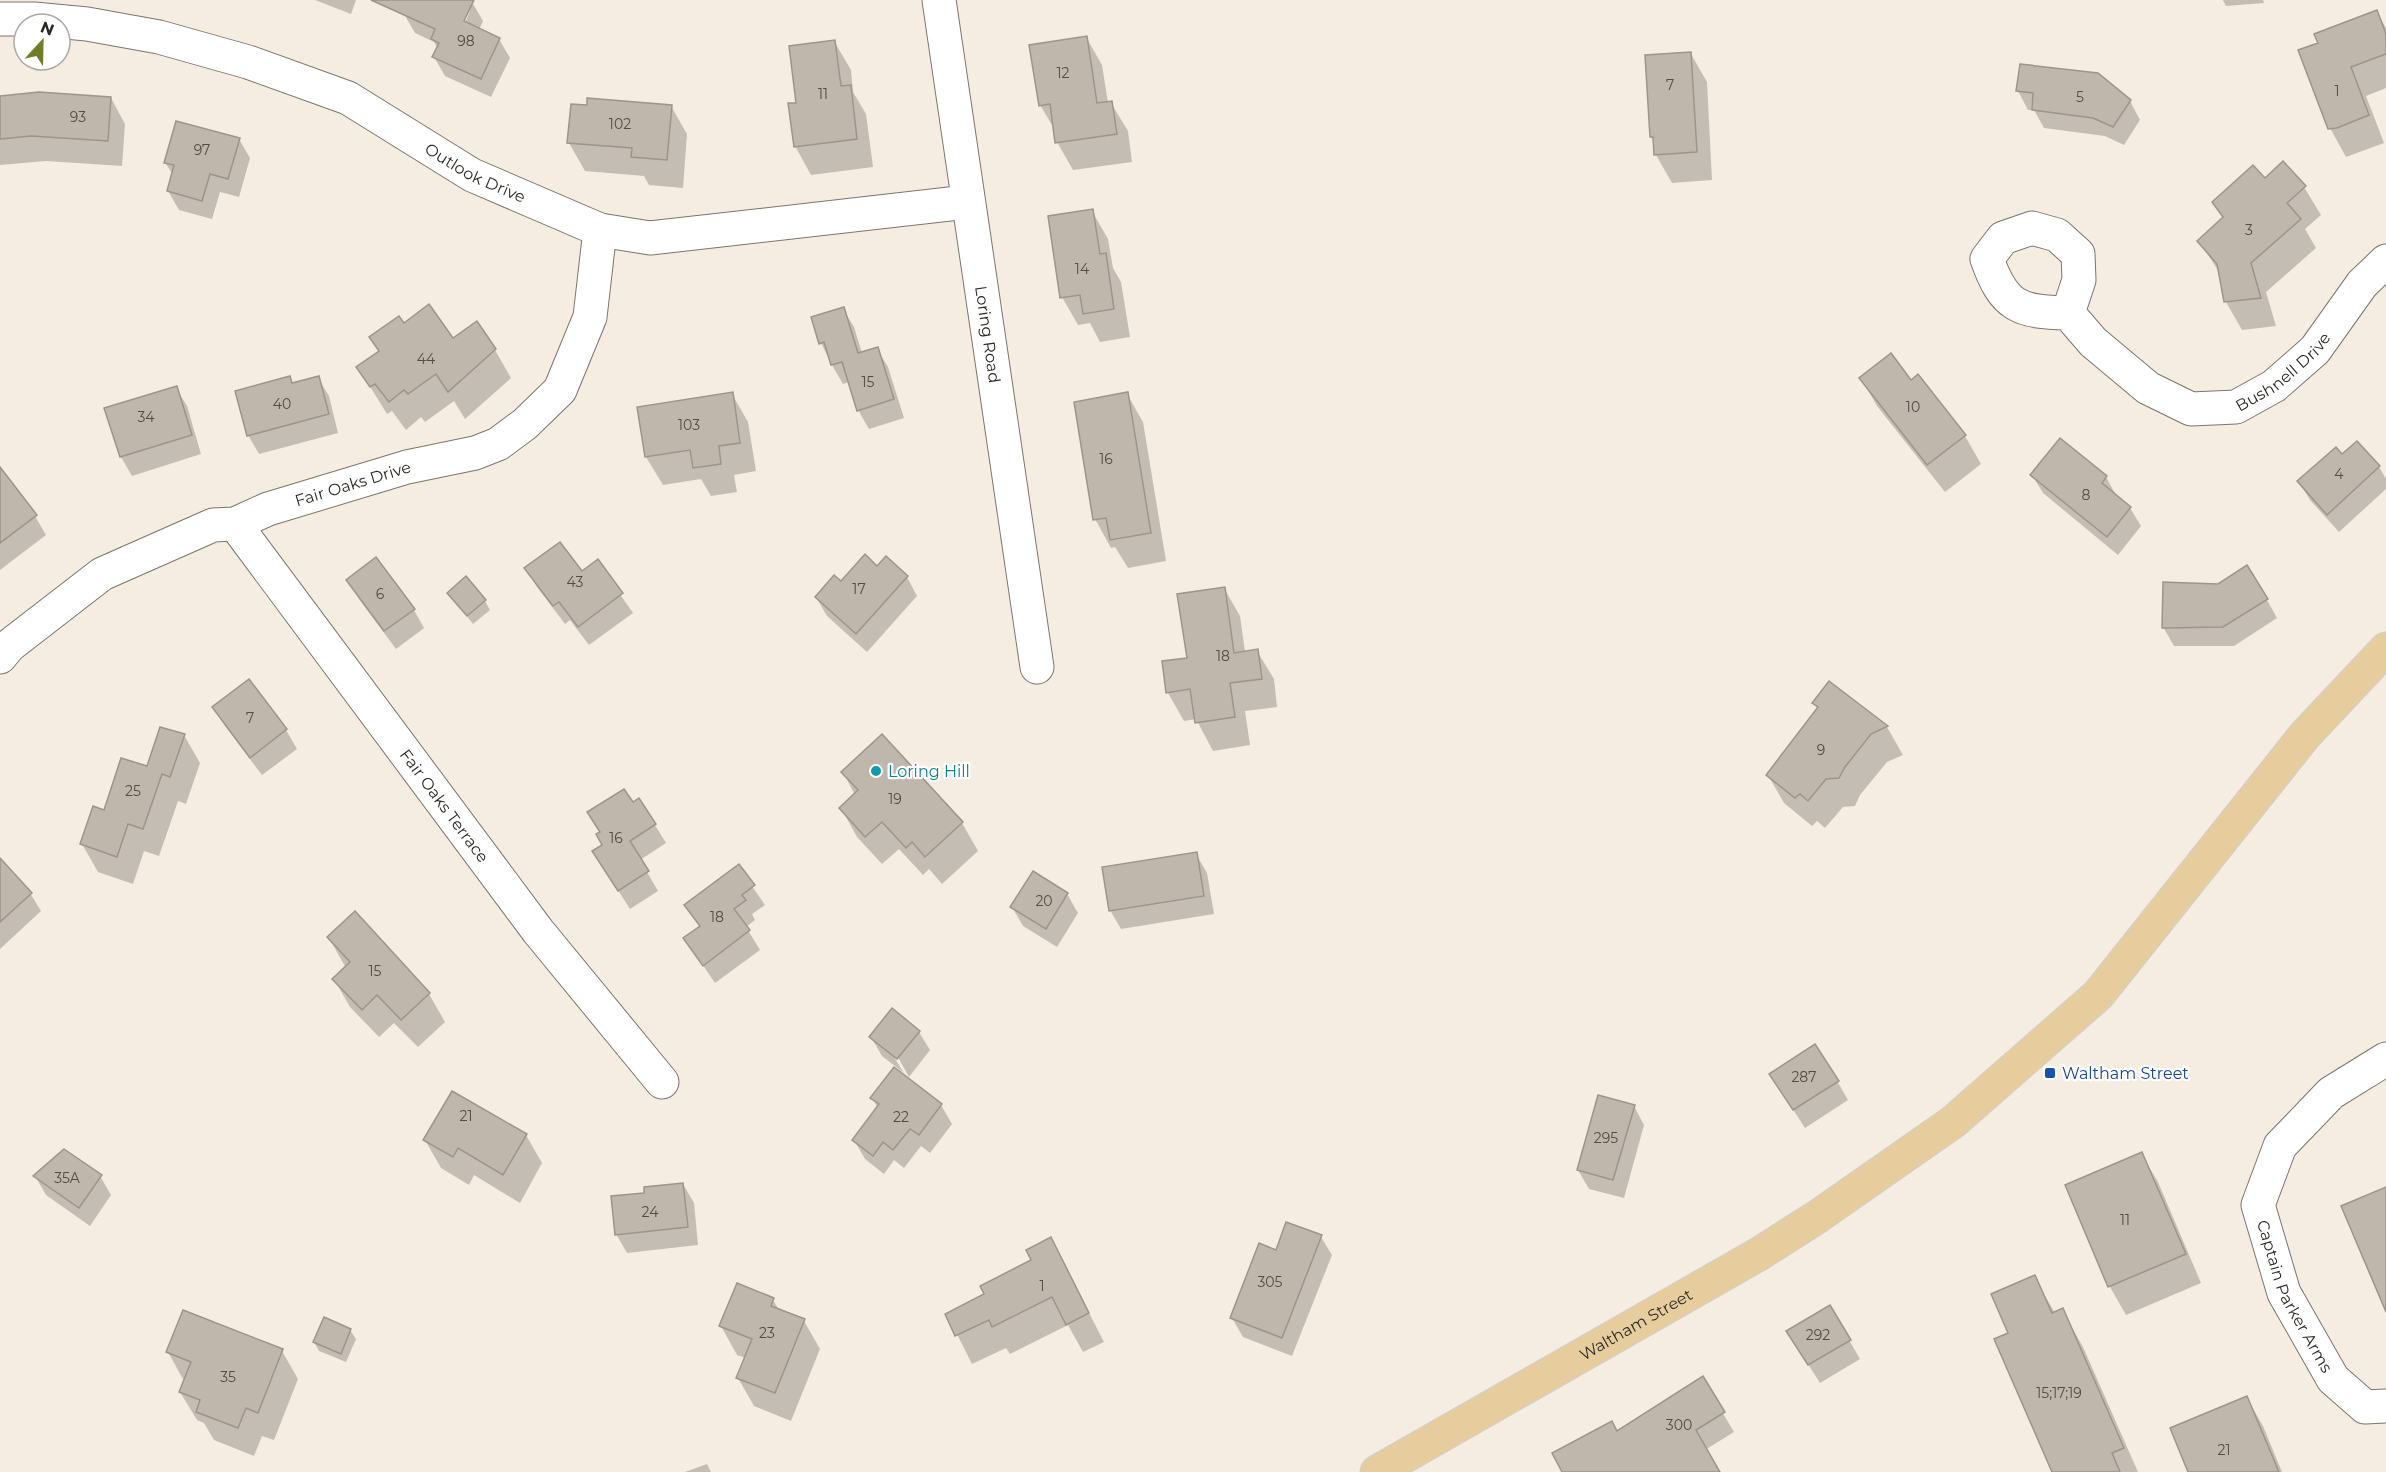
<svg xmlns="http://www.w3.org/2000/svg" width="2386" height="1472" font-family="Montserrat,sans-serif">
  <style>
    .shadow { fill: #0003; fill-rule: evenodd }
    .building { fill: #bfb6ac; stroke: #9d948b; stroke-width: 1.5 }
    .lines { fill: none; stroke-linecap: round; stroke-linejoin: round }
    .street-casing { stroke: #7c756c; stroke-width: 35 }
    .primary-casing { stroke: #d0d0cf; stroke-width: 35 }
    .street { stroke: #fff; stroke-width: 33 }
    .primary { stroke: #e7cd9e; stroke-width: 33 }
    .culture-dot { fill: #0f9aa8; stroke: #fff; stroke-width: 2 }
    .transit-dot { fill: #1a4fb4; stroke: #fff; stroke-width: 2 }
    .labels { text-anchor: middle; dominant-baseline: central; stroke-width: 4.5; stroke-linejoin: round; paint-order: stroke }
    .number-label { font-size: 14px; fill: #504c46 }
    .street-label { font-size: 16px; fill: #2b2824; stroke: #fff }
    .culture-label { font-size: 16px; fill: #0d838f; stroke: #fff; text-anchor: start }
    .transit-label { font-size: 16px; fill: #164399; stroke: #fff; text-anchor: start }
  </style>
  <rect width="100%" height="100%" fill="#f5ede2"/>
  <!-- shadow -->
  <g class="shadow">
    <path d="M 315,0 L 356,0 L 351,14 Z"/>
    <path d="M 411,0 L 468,0 L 472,2 L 483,21 L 479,30 L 499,39 L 510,58 L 491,97 L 445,76 L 434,57 L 438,49 L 434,42 L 415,33 L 404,14 ZM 467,11 L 470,11 L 463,28 L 460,27 Z"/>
    <path d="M 2223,0 L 2263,0 L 2264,3 L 2226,6 Z"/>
    <path d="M 2376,11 L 2386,28 L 2386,88 L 2366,96 L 2384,143 L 2346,157 L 2330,128 L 2319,44 Z"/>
    <path d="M 1086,37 L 1102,65 L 1108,103 L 1111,103 L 1128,131 L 1132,162 L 1073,170 L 1057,142 L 1055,130 L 1040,105 Z"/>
    <path d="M 834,41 L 851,70 L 853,92 L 866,114 L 873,167 L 811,175 L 795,146 L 797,104 Z"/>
    <path d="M 1691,54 L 1707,82 L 1712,180 L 1672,183 L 1656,155 L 1655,143 L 1651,137 Z"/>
    <path d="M 2018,91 L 2130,101 L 2140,120 L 2124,145 L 2105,136 L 2044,128 L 2034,110 L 2028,110 Z"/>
    <path d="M 0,97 L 111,98 L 125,124 L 122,166 L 46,161 L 0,165 Z"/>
    <path d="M 671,106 L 687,134 L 683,188 L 649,185 L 644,176 L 585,171 L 569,143 Z"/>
    <path d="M 239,139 L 250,158 L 239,197 L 220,192 L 212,219 L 179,210 L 168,191 L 173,175 L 165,162 Z"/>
    <path d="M 2265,180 L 2304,187 L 2321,215 L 2305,229 L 2316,248 L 2266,292 L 2276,326 L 2242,330 L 2226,302 L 2221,275 L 2199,241 L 2224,219 L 2214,202 Z"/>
    <path d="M 1092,211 L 1108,239 L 1113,268 L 1121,282 L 1130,337 L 1100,342 L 1090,323 L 1078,325 L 1062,297 Z"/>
    <path d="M 843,309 L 854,327 L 862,353 L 877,349 L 888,367 L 904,418 L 869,429 L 858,410 L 849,382 L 843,384 L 832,365 L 821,343 Z"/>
    <path d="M 403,325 L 453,340 L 495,350 L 511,378 L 465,419 L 454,401 L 425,422 L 421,417 L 406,430 L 392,411 L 387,414 L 358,367 L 379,352 L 371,338 Z"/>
    <path d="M 290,378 L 293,384 L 318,378 L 329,396 L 338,433 L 259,454 L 248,435 Z"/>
    <path d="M 1861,378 L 1911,382 L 1965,436 L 1981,464 L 1945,492 L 1877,406 Z"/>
    <path d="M 176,388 L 187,406 L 201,454 L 132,476 L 121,457 L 106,409 Z"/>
    <path d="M 732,394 L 748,422 L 756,471 L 734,475 L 737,492 L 711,496 L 701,479 L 663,485 L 646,457 L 639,409 Z"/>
    <path d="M 1127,394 L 1143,422 L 1166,561 L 1128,568 L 1115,547 L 1111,548 L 1095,519 Z"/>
    <path d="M 2357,443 L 2379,467 L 2386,479 L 2386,489 L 2339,532 L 2310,500 L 2299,482 L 2342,456 Z"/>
    <path d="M 0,471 L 35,516 L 46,535 L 0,570 Z"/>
    <path d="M 2032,475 L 2106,477 L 2117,497 L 2130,508 L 2141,526 L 2118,555 L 2043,493 Z"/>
    <path d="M 597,561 L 633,613 L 589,645 L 570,620 L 565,624 L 537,587 L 526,569 L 581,573 Z"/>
    <path d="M 877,568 L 907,577 L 917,596 L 867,652 L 827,616 L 816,597 L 841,583 Z"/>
    <path d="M 348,580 L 414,610 L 424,628 L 396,649 L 359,599 Z"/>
    <path d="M 2219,586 L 2267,600 L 2277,618 L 2234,646 L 2174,646 L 2163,627 Z"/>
    <path d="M 1224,588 L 1240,616 L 1245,652 L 1257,651 L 1274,679 L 1277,707 L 1245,711 L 1250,745 L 1213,751 L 1196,719 L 1184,721 L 1168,693 L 1188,659 Z"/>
    <path d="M 449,593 L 485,601 L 490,610 L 473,624 Z"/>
    <path d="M 249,681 L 286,730 L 297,749 L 262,775 L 225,726 L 214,707 Z"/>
    <path d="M 1829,683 L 1887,727 L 1903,755 L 1887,762 L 1860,795 L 1855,806 L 1843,807 L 1825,828 L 1817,821 L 1812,826 L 1784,803 L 1768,775 L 1818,710 L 1814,703 Z"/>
    <path d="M 184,735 L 200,763 L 186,804 L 178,801 L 159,856 L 144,851 L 133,884 L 98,872 L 82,844 L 105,812 Z"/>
    <path d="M 882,736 L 962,823 L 978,851 L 942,884 L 929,869 L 923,875 L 899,849 L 882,864 L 857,837 L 841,808 L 855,795 L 843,772 Z"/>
    <path d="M 633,804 L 655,825 L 666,843 L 640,860 L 658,891 L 630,909 L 605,870 L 601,833 Z"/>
    <path d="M 1196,854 L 1207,873 L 1214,914 L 1121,929 L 1110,910 Z"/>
    <path d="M 0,865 L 30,893 L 41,911 L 0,949 Z"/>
    <path d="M 738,866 L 765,905 L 752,914 L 755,920 L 746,927 L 760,950 L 715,983 L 685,939 L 700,928 L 686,905 Z"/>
    <path d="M 1067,894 L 1078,913 L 1057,947 L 1023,926 L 1012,907 Z"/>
    <path d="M 329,938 L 429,994 L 445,1022 L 418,1047 L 394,1023 L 379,1037 L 350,1007 L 334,979 L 346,968 Z"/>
    <path d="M 919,1032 L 930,1050 L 909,1077 L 895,1052 L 892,1054 L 904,1073 L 882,1056 L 871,1037 Z"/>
    <path d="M 904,1074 L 907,1079 L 941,1105 L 952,1124 L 930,1153 L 921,1146 L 904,1168 L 894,1160 L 884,1174 L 865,1159 L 854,1140 L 878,1108 L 872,1098 Z"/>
    <path d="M 1771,1075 L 1837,1081 L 1848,1100 L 1805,1128 Z"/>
    <path d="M 1634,1106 L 1644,1125 L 1624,1198 L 1589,1189 L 1578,1170 Z"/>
    <path d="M 526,1135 L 542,1163 L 520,1203 L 474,1175 L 469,1185 L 441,1168 L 425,1140 Z"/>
    <path d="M 2141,1154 L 2158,1182 L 2201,1283 L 2126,1315 L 2110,1287 L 2067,1186 Z"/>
    <path d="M 35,1176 L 100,1176 L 111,1195 L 90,1226 L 46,1195 Z"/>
    <path d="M 683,1184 L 694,1203 L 698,1245 L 627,1253 L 616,1234 L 646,1195 Z"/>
    <path d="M 1321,1237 L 1332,1255 L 1292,1356 L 1243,1337 L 1232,1318 L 1276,1252 Z"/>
    <path d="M 1051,1239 L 1104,1342 L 1083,1352 L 1068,1325 L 1010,1354 L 1006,1348 L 972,1364 L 947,1314 L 986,1295 L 1033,1261 Z"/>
    <path d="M 2034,1277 L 2055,1313 L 2062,1310 L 2083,1347 L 2138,1472 L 2054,1472 L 2010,1333 Z"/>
    <path d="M 738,1285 L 773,1300 L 780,1312 L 804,1321 L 820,1349 L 791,1421 L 754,1406 L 738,1378 L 746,1358 L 737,1355 L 721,1326 Z"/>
    <path d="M 1830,1307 L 1860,1359 L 1820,1383 L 1799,1350 Z"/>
    <path d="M 324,1319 L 350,1330 L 356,1339 L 346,1362 L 319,1351 L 314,1342 Z"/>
    <path d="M 282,1351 L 298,1379 L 274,1440 L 262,1436 L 254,1456 L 214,1440 L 204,1423 L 197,1420 L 180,1392 L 184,1381 L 168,1352 Z"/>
    <path d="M 1702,1378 L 1734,1432 L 1705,1450 L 1654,1472 L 1564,1472 L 1617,1432 Z"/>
    <path d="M 2247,1398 L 2263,1426 L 2282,1472 L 2189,1472 Z"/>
    <path d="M 707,1464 L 711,1472 L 685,1472 Z"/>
  </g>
  <!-- building -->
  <g class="building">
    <path d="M 371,0 L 474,0 L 464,21 L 500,38 L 481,79 L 432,57 L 439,43 L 431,39 L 435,29 Z"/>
    <path d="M 2377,10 L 2386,34 L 2386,54 L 2351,67 L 2369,115 L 2337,128 L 2328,129 L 2298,50 L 2318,43 L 2314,34 Z"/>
    <path d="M 1087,36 L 1097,103 L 1112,101 L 1117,134 L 1055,143 L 1050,104 L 1039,106 L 1029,45 Z"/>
    <path d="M 835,40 L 841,86 L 851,85 L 857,139 L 794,147 L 788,103 L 796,103 L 789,46 Z"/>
    <path d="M 1691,52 L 1697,152 L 1654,155 L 1653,137 L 1650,137 L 1645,55 Z"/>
    <path d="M 2020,64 L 2098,73 L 2131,100 L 2113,127 L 2093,118 L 2032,110 L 2033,93 L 2016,91 Z"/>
    <path d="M 39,92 L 111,97 L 108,141 L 31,136 L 0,139 L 0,96 Z"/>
    <path d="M 587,98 L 672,105 L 667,160 L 631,157 L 632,148 L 567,143 L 571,104 L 587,105 Z"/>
    <path d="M 176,121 L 240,138 L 228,179 L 210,174 L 202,201 L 167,191 L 174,165 L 164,163 Z"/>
    <path d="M 2283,161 L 2306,186 L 2287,203 L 2301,219 L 2251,263 L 2261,298 L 2224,302 L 2217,264 L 2197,241 L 2223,217 L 2212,202 L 2253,165 L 2265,178 Z"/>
    <path d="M 1093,209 L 1100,254 L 1106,253 L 1114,309 L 1083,314 L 1080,295 L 1060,298 L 1048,216 Z"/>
    <path d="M 429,304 L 453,338 L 477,321 L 496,349 L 448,392 L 436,374 L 408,394 L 404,390 L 389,402 L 375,384 L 370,387 L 356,367 L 379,351 L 369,337 L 399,316 L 404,323 Z"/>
    <path d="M 844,307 L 858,353 L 878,347 L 894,399 L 857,411 L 842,362 L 831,365 L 824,342 L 819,344 L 811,317 Z"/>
    <path d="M 1891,353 L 1911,380 L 1918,374 L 1966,435 L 1927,465 L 1859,378 Z"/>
    <path d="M 290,376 L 292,383 L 319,376 L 329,414 L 247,436 L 235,391 Z"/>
    <path d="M 177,386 L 192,435 L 120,457 L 104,408 Z"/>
    <path d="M 733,392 L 740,443 L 719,446 L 721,464 L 693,468 L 690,450 L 645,457 L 637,407 Z"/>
    <path d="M 1128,392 L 1151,533 L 1110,540 L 1106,518 L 1093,520 L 1074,402 Z"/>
    <path d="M 2060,438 L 2107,476 L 2102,483 L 2131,507 L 2107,537 L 2030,475 Z"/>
    <path d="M 2357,441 L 2380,466 L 2327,515 L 2297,481 L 2336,447 L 2342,454 Z"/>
    <path d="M 0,467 L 37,515 L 0,543 Z"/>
    <path d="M 560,542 L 582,571 L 598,559 L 623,593 L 578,627 L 559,602 L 553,606 L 524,568 Z"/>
    <path d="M 865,554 L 877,566 L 886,556 L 908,576 L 856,634 L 815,597 L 834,575 L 841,581 Z"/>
    <path d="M 376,557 L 415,609 L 384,631 L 346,580 Z"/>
    <path d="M 2247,565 L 2268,599 L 2223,627 L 2162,628 L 2163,582 L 2218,584 Z"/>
    <path d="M 466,576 L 486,600 L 467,616 L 447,593 Z"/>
    <path d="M 1225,587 L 1234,653 L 1258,649 L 1262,679 L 1230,683 L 1235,717 L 1195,723 L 1190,689 L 1166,693 L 1162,661 L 1187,658 L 1177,594 Z"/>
    <path d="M 249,679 L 287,729 L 250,758 L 212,707 Z"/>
    <path d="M 1829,681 L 1888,726 L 1871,734 L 1845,767 L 1839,778 L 1826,779 L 1808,801 L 1800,794 L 1795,798 L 1766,775 L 1818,707 L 1812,703 Z"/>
    <path d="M 160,727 L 185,734 L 170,777 L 162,774 L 143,829 L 128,824 L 117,857 L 80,844 L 93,806 L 104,810 L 121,758 L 147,766 Z"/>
    <path d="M 882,734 L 963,822 L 925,857 L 912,842 L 906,848 L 882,822 L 865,837 L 839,808 L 858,790 L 841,772 Z"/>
    <path d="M 624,789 L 633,802 L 639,798 L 656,824 L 630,841 L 649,871 L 618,891 L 592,851 L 602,845 L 596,834 L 600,832 L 587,812 Z"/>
    <path d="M 1197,852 L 1204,896 L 1109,911 L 1102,867 Z"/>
    <path d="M 0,858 L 32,893 L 0,922 Z"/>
    <path d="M 739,864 L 755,885 L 742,895 L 746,900 L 734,909 L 750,930 L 703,966 L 683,938 L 700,926 L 684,905 Z"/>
    <path d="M 1033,871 L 1068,893 L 1046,929 L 1010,907 Z"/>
    <path d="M 355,911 L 430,993 L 401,1020 L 377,995 L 362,1010 L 332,979 L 350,962 L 327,937 Z"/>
    <path d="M 892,1008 L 920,1031 L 897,1059 L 869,1037 Z"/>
    <path d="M 1815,1044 L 1839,1081 L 1793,1110 L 1769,1074 Z"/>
    <path d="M 894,1067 L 942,1104 L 919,1135 L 910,1129 L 893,1150 L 883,1142 L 873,1156 L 852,1140 L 879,1104 L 870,1098 Z"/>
    <path d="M 452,1091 L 527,1134 L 503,1175 L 458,1148 L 453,1157 L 423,1140 Z"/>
    <path d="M 1598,1095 L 1635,1105 L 1613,1180 L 1577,1170 Z"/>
    <path d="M 64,1149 L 102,1175 L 79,1208 L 33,1176 Z"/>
    <path d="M 2142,1152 L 2186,1254 L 2108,1287 L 2065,1185 Z"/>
    <path d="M 683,1183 L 688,1227 L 615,1235 L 611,1196 L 644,1193 L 644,1187 Z"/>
    <path d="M 2386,1187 L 2386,1312 L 2341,1206 Z"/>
    <path d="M 1286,1222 L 1322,1235 L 1282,1338 L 1230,1318 L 1259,1243 L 1276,1250 Z"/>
    <path d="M 1051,1237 L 1089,1313 L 1066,1325 L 1052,1297 L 992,1327 L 989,1320 L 955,1336 L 945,1314 L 984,1294 L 980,1286 L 1031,1260 L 1026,1250 Z"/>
    <path d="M 2035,1275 L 2052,1313 L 2063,1308 L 2124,1448 L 2112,1453 L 2120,1472 L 2052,1472 L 1994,1339 L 2008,1333 L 1991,1294 Z"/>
    <path d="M 737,1283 L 774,1298 L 771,1306 L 805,1319 L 775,1393 L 736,1378 L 752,1339 L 719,1326 Z"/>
    <path d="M 1830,1305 L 1851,1340 L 1808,1365 L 1786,1331 Z"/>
    <path d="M 183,1310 L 283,1349 L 258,1413 L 246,1408 L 238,1428 L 196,1412 L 200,1400 L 179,1392 L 191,1362 L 166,1352 Z"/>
    <path d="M 324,1317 L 351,1329 L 341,1354 L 313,1342 Z"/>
    <path d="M 1703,1376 L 1725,1412 L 1696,1430 L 1720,1472 L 1562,1472 L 1552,1453 L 1612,1421 L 1617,1431 Z"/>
    <path d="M 2247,1396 L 2279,1472 L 2188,1472 L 2170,1428 Z"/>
  </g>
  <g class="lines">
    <!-- street casing -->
    <g class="street-casing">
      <g id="street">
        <path id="s1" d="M 939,0 L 1037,667"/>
        <path id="s2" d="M 0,19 L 34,19 L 87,24 L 159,37 L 248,62 L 348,98 L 472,175 L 600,230 L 650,238 L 967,202"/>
        <path id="s3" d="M 2068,313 C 2019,312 2004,307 1987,259 L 2003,238 L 2032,228 L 2057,235 L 2078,254 L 2079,280 L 2068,313 L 2093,342 L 2148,388 L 2191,409 L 2236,407 L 2274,386 L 2315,350 L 2362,284 L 2386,261"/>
        <path id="s4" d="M 235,524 L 538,931 L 662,1082"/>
        <path id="s5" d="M 0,657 L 9,646 L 102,574 L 213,525 L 235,524 L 268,509 L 407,467 L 475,453 L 498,444 L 525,424 L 560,390 L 590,317 L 600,230"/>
        <path id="s6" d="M 2386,1059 L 2331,1093 L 2280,1146 L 2258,1205 L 2284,1293 L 2333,1379 L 2365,1407 L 2386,1406"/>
      </g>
    </g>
    <!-- primary casing -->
    <g class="primary-casing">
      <g id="primary">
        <path id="s7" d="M 1377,1472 L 1759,1254 L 1817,1217 L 1953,1122 L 2098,995 L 2305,735 L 2386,649"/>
      </g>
    </g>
    <!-- street -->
    <use href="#street" class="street"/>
    <!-- primary -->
    <use href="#primary" class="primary"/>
  </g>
  <!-- markers -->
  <circle class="culture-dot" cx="876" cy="771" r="6"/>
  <rect class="transit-dot" x="2044" y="1067" width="12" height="12" rx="3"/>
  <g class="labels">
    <!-- number labels -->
    <g class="number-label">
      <text x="466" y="41">98</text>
      <text x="1063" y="73">12</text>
      <text x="1670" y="85">7</text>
      <text x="2337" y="91">1</text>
      <text x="823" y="94">11</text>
      <text x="2080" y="97">5</text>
      <text x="78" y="117">93</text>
      <text x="620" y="124">102</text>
      <text x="202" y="150">97</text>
      <text x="2249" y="230">3</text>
      <text x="1082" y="269">14</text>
      <text x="426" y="359">44</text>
      <text x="868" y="382">15</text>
      <text x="282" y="404">40</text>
      <text x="1913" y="407">10</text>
      <text x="146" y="417">34</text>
      <text x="689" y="425">103</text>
      <text x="1106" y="459">16</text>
      <text x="2339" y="474">4</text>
      <text x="2086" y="495">8</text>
      <text x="575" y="582">43</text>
      <text x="859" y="589">17</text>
      <text x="380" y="594">6</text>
      <text x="1223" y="656">18</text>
      <text x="250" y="718">7</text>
      <text x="1821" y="750">9</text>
      <text x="133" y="791">25</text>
      <text x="895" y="799">19</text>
      <text x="616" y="838">16</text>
      <text x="1044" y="901">20</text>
      <text x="717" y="917">18</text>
      <text x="375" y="971">15</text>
      <text x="1804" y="1077">287</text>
      <text x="466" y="1116">21</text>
      <text x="901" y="1117">22</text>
      <text x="1606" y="1138">295</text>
      <text x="67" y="1178">35A</text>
      <text x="650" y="1212">24</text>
      <text x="2125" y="1220">11</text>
      <text x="1270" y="1282">305</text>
      <text x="1042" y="1286">1</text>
      <text x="767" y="1333">23</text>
      <text x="1818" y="1335">292</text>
      <text x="228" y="1377">35</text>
      <text x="2059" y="1393">15;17;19</text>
      <text x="1679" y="1425">300</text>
      <text x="2224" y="1450">21</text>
    </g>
    <!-- street labels -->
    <g class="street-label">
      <text stroke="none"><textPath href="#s2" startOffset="507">Outlook Drive</textPath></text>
      <text stroke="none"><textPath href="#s1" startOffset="338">Loring Road</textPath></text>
      <text stroke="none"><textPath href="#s3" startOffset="542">Bushnell Drive</textPath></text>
      <text stroke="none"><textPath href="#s5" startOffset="400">Fair Oaks Drive</textPath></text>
      <text stroke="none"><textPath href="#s4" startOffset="351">Fair Oaks Terrace</textPath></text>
      <text stroke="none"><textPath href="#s6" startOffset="300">Captain Parker Arms</textPath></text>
      <text stroke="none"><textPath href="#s7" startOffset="298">Waltham Street</textPath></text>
    </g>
    <!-- culture labels -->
    <g class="culture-label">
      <text x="888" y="771">Loring Hill</text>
    </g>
    <!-- transit labels -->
    <g class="transit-label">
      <text x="2062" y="1073">Waltham Street</text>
    </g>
  </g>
  <!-- north arrow -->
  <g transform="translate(42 42) rotate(22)"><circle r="28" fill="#ffffff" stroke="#aaa9a7" stroke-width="1.5"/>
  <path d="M0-4.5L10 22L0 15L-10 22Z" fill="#737c27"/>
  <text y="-9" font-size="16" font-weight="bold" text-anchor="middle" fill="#2b2824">N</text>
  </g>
</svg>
